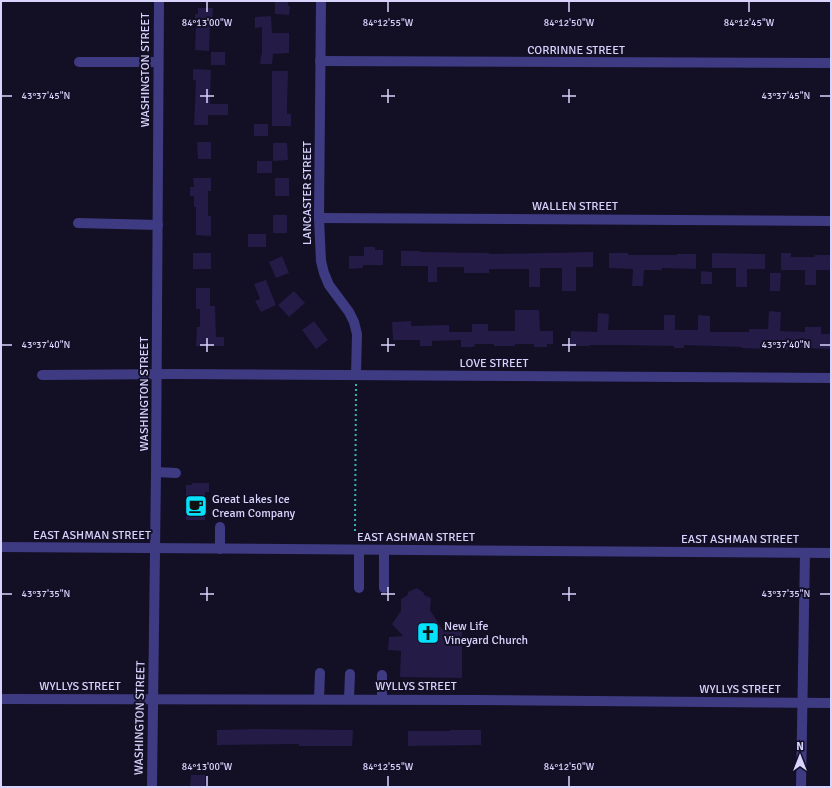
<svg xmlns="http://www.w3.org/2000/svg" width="832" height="788" font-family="Signika,sans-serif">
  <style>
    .building { fill: #241b46 }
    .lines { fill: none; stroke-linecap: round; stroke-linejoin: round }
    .path { stroke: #30b6ae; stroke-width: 2; stroke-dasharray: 2 3; stroke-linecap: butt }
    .minor { stroke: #3e3b83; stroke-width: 10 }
    .ticks { fill: none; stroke: #d9d4fe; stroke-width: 1.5 }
    .labels { text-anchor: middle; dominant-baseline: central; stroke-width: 4; stroke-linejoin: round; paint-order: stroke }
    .street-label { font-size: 12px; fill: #d9d4fe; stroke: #130f25 }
    .poi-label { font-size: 12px; fill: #d9d4fe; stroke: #130f25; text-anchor: start }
    .ticks-label { font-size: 10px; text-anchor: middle; fill: #d9d4fe; stroke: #130f25; stroke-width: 4; stroke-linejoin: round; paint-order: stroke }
  </style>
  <rect width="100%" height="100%" fill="#130f25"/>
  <!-- building -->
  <g class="building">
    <path d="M 275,1 L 288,1 L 288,6 L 290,6 L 289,15 L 275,14 Z"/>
    <path d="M 198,8 L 213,8 L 212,25 L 210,25 L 209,51 L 195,50 L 196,25 L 195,25 L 195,14 L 198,14 Z"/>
    <path d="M 271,16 L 272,33 L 289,33 L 289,53 L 273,54 L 272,64 L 260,64 L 261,55 L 262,55 L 262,27 L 255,28 L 255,17 Z"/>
    <rect x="211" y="52" width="14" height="13"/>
    <path d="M 193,69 L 211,70 L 210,104 L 228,104 L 228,115 L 208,115 L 208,125 L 194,125 L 196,80 L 193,80 Z"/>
    <path d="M 272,71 L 288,71 L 287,107 L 287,114 L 291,114 L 291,126 L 272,126 Z"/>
    <rect x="254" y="124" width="14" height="12"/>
    <path d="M 197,142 L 211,142 L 211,159 L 198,159 Z"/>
    <path d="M 273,143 L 287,143 L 288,160 L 273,161 Z"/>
    <rect x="257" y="161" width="15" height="12"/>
    <path d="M 193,178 L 211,178 L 211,191 L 208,191 L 208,216 L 211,216 L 211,236 L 196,235 L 196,207 L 194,207 L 194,196 L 190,196 L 190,187 L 194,187 Z"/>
    <rect x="275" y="178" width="14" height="18"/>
    <rect x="273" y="215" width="14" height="18"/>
    <rect x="248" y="234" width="18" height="13"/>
    <path d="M 364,247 L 375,247 L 375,250 L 383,250 L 383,265 L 363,265 L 363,268 L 349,269 L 349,256 L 364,256 Z"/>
    <path d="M 401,251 L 420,251 L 420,252 L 489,253 L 489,254 L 593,252 L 593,267 L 576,267 L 576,291 L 562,291 L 562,268 L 540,268 L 540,287 L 529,287 L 529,269 L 489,269 L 489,273 L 464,273 L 464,267 L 437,267 L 437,282 L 428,282 L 428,266 L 401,266 Z"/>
    <rect x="193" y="253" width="18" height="16"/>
    <path d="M 609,253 L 628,253 L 628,255 L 677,255 L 677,254 L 696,254 L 696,269 L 662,268 L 662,270 L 644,270 L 643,286 L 632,286 L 633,269 L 609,268 Z"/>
    <path d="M 712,253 L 765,254 L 765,269 L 747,269 L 747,287 L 736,287 L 736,268 L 712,268 Z"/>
    <path d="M 781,253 L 791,253 L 791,257 L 815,257 L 815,255 L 831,255 L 831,270 L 816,270 L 816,285 L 805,285 L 805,270 L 781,270 Z"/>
    <path d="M 282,256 L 289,273 L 276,278 L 269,262 Z"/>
    <path d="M 701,271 L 712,272 L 712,284 L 701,284 Z"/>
    <path d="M 770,273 L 781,273 L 780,291 L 770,291 Z"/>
    <path d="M 266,280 L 276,305 L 261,312 L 255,301 L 260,299 L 254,284 Z"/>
    <path d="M 196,288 L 210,288 L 210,306 L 215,306 L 216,337 L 224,337 L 224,346 L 196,346 L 197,327 L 200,327 L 200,309 L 196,309 Z"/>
    <path d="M 294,291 L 305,303 L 289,317 L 278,305 Z"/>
    <path d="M 515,310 L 539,310 L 540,331 L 553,331 L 553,344 L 547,344 L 547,347 L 534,347 L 534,344 L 515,344 L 515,346 L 494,346 L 494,344 L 475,344 L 474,347 L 461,347 L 461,340 L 432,341 L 432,346 L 420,346 L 420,340 L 393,340 L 392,322 L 411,321 L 411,326 L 449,325 L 449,332 L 472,332 L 472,324 L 488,324 L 488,331 L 515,331 Z"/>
    <path d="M 769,311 L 781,312 L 780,331 L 805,332 L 805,327 L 821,327 L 821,334 L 831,334 L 831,349 L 805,348 L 788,347 L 788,350 L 742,348 L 742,347 L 684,345 L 684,348 L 674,348 L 674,346 L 624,345 L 590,345 L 590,346 L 570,346 L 571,331 L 597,332 L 598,313 L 609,314 L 608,330 L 664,330 L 664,315 L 675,315 L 675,330 L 698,330 L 698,315 L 710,316 L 710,332 L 749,332 L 749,329 L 768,329 Z"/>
    <path d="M 314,321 L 328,340 L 316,349 L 302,330 Z"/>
    <path d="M 192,483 L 209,483 L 209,492 L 205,492 L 205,520 L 186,520 L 186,485 L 192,485 Z"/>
    <path d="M 417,588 L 424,593 L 424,595 L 431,598 L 430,610 L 442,629 L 462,629 L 462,678 L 400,677 L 401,651 L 388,650 L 389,637 L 403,636 L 392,624 L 401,611 L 401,599 L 408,595 L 408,592 Z"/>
    <path d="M 255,729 L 353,730 L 352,746 L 299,746 L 299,744 L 217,745 L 217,730 Z"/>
    <path d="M 450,730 L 481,730 L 481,745 L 408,746 L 408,731 L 450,731 Z"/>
    <path d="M 191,775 L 205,775 L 205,787 L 190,787 Z"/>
  </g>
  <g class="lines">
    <!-- path -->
    <path class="path" d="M 355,531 L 356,384"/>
    <!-- minor -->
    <g class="minor">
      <path d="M 321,1 L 319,218 L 321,261 L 324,273 L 329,285 L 349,312 L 354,322 L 357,334 L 356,375"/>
      <path d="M 320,61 L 831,63"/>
      <path d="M 79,62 L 158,62"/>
      <path d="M 319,218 L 831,221"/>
      <path d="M 78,223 L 158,225"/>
      <path d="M 42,375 L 177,374 L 831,378"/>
      <path d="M 156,472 L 176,473"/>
      <path d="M 1,547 L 831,553"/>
      <path d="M 220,549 L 220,527"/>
      <path d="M 384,550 L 384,588"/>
      <path d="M 359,588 L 359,550"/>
      <path d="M 1,699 L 479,700 L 831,703"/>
      <path d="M 319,699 L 320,673"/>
      <path d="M 349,699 L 350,674"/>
      <path d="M 382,699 L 382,675"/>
      <path d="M 152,787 L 156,472 L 159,1"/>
      <path d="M 801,787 L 805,553"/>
    </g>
  </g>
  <!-- ticks -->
  <path class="ticks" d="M 207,2 L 207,12M 388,2 L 388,12M 569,2 L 569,12M 749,2 L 749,12M 207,89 L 207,103M 388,89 L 388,103M 569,89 L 569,103M 2,96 L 12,96M 200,96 L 214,96M 381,96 L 395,96M 562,96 L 576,96M 820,96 L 830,96M 207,338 L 207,352M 388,338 L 388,352M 569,338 L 569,352M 2,345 L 12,345M 200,345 L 214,345M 381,345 L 395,345M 562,345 L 576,345M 820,345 L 830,345M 207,587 L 207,601M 388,587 L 388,601M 569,587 L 569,601M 2,594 L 12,594M 200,594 L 214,594M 381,594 L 395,594M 562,594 L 576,594M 820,594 L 830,594M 207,776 L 207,786M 388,776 L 388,786M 569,776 L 569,786"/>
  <!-- icons -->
  <defs>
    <g id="cafe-square" transform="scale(1.15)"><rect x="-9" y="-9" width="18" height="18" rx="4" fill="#03e1fb" stroke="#130f25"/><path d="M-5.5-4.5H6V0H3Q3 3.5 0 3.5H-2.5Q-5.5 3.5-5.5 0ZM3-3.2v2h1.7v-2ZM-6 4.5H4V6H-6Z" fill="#111"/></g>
    <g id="church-square" transform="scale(1.15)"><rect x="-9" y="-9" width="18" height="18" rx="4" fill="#03e1fb" stroke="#130f25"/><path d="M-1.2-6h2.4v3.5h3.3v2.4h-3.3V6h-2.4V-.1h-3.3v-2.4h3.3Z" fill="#111"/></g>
  </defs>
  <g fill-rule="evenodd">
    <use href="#cafe-square" x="196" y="506"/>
    <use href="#church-square" x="428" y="633"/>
  </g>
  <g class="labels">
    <!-- street labels -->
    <g class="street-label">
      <text x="576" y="50">CORRINNE STREET</text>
      <text transform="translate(145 70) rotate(-90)">WASHINGTON STREET</text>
      <text transform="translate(307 193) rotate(-90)">LANCASTER STREET</text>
      <text x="575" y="206">WALLEN STREET</text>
      <text x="494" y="363">LOVE STREET</text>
      <text transform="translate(144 394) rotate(-90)">WASHINGTON STREET</text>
      <text x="92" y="535">EAST ASHMAN STREET</text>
      <text x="416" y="537">EAST ASHMAN STREET</text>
      <text x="740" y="539">EAST ASHMAN STREET</text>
      <text x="80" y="686">WYLLYS STREET</text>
      <text x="416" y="686">WYLLYS STREET</text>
      <text x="740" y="689">WYLLYS STREET</text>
      <text transform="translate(140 718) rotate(-89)">WASHINGTON STREET</text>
    </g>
    <!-- poi labels -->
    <g class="poi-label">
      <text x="212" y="499">Great Lakes Ice<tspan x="212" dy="14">Cream Company</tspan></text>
      <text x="444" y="626">New Life<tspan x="444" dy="14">Vineyard Church</tspan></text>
    </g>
  </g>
  <g class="ticks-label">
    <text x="207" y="26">84°13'00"W</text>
    <text x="388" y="26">84°12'55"W</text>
    <text x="569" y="26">84°12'50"W</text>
    <text x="749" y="26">84°12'45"W</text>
    <text x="46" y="99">43°37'45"N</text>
    <text x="786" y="99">43°37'45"N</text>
    <text x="46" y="348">43°37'40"N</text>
    <text x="786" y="348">43°37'40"N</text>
    <text x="46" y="597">43°37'35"N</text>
    <text x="786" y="597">43°37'35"N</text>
    <text x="207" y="770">84°13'00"W</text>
    <text x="388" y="770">84°12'55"W</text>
    <text x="569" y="770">84°12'50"W</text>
  </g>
  <!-- border -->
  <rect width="832" height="788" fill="none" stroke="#d9d4fe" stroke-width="4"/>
  <!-- north arrow -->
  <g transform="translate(800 756)" stroke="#130f25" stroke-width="3" paint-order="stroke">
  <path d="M0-3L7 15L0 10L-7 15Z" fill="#d9d4fe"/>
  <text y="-6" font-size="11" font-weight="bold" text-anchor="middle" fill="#d9d4fe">N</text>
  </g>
</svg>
